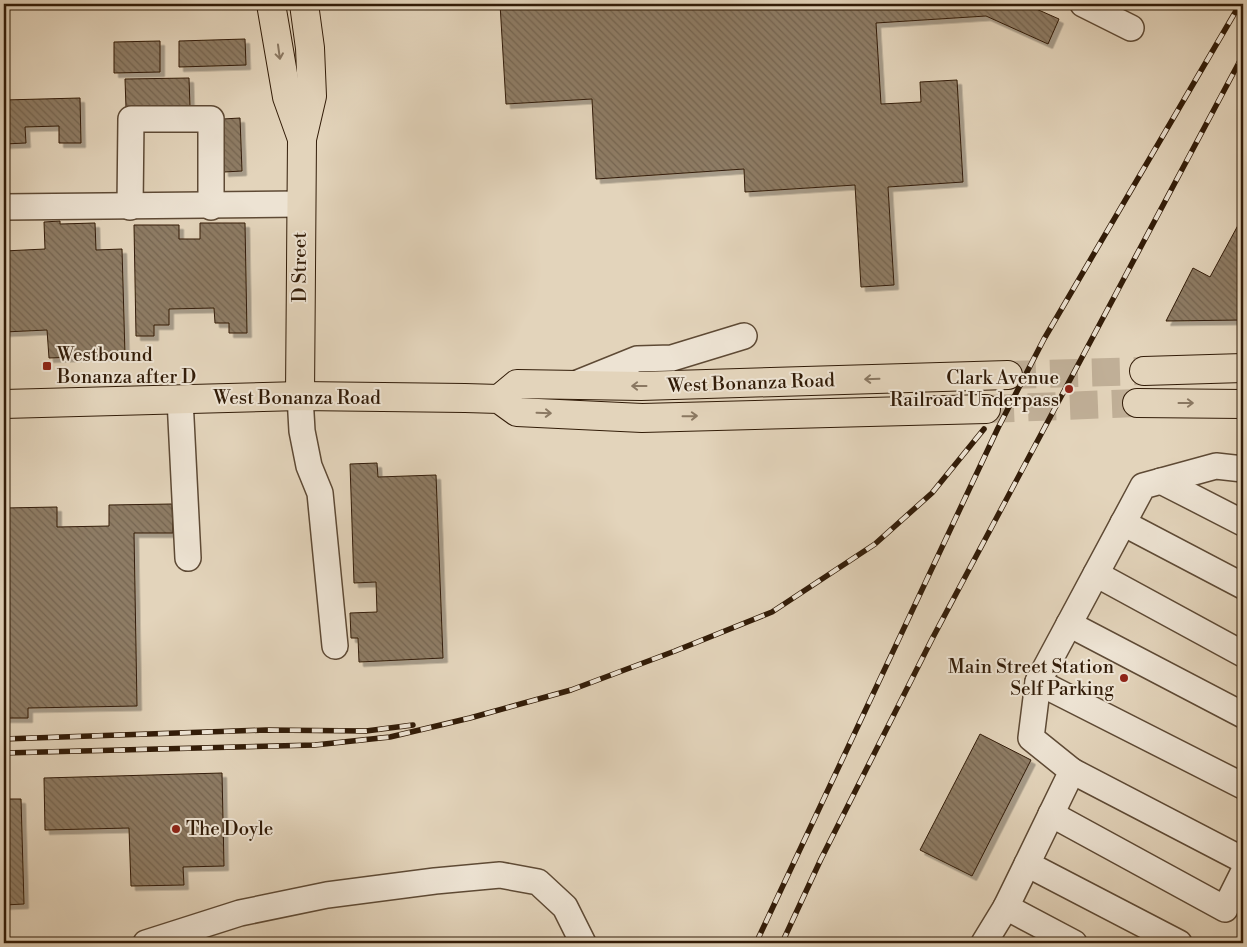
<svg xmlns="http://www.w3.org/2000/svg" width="1247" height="947" font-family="'Libre Bodoni',serif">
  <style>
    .building { fill: url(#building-back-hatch); stroke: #321c08; filter: url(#shadow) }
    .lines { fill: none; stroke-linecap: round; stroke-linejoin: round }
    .major-tunnel { stroke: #c0af97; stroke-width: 28; stroke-dasharray: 28 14; stroke-linecap: butt }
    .minor-casing { stroke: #5e4a35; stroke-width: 28 }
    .major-casing { stroke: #321c08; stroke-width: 30 }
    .minor { stroke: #ede3d3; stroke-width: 25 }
    .major { stroke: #e3d4bb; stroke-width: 28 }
    .rail-casing { stroke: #321c08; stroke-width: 5.5 }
    .rail { stroke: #ede3d3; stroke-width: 4; stroke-dasharray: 11; stroke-linecap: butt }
    .oneway { stroke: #8a7862 }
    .poi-dot { fill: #8f2418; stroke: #ede3d3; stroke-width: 2 }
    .labels { text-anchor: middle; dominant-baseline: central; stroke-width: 4; stroke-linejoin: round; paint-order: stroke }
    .street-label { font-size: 19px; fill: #321c08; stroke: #ede3d3 }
    .poi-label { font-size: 19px; fill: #321c08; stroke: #ede3d3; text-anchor: start }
  </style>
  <defs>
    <pattern id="building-back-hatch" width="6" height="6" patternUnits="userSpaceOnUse" patternTransform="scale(1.25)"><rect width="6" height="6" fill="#8e7c65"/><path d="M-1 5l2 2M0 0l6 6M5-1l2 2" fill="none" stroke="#756551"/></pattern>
    <filter id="shadow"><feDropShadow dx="4.5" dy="4.5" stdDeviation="0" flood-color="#0004"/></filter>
  </defs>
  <rect width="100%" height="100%" fill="#e3d4bb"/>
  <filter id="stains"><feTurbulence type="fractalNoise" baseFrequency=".004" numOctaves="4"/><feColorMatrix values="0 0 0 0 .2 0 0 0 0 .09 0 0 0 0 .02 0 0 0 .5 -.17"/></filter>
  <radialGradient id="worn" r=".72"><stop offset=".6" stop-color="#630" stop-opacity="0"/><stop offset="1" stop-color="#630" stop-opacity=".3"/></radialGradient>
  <!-- building -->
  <g class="building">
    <path d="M 500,4 L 1025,4 L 1059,19 L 1048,44 L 986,16 L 876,23 L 881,104 L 921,102 L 920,82 L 957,80 L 963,182 L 888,187 L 894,285 L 861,287 L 855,185 L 745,192 L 744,169 L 596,179 L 592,99 L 506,104 Z"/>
    <path d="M 245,39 L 246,65 L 179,67 L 179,41 Z"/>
    <path d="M 160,41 L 160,72 L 114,73 L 114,42 Z"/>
    <path d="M 189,78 L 190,107 L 126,108 L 125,79 Z"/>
    <path d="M 80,98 L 81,143 L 59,143 L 59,126 L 25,127 L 26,143 L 4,144 L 4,100 Z"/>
    <path d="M 240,118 L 242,171 L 224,172 L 223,119 Z"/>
    <path d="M 1243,216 L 1243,320 L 1166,321 L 1193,268 L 1210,277 Z"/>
    <path d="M 60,221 L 60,224 L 95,223 L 96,250 L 122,249 L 125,355 L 49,358 L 47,330 L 4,332 L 4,251 L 45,249 L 44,222 Z"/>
    <path d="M 200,223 L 245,223 L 247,333 L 229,333 L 229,323 L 215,323 L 214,308 L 169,309 L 169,325 L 154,325 L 154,336 L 136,336 L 134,225 L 179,225 L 179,239 L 200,239 Z"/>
    <path d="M 377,463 L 378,477 L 436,475 L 443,658 L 359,662 L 358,638 L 351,638 L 350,613 L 377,612 L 376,582 L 354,583 L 350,464 Z"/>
    <path d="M 172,504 L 173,533 L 134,533 L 137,706 L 28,708 L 28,718 L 4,718 L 4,508 L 57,507 L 57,527 L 109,526 L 109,505 Z"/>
    <path d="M 980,734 L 1031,760 L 972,876 L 920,850 Z"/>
    <path d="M 222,773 L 224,866 L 183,867 L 184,885 L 131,886 L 129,828 L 45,830 L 44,778 Z"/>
    <path d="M 4,799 L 21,799 L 24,904 L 4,905 Z"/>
  </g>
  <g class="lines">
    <!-- major-tunnel -->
    <g class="major-tunnel">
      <path d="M 1008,375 L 1144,371"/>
      <path d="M 986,409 L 1137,403"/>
    </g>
    <!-- minor casing -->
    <g class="minor-casing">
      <g id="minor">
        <path d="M 1083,4 L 1131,28"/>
        <path d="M 4,207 L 300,204"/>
        <path d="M 130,207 L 131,119 L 211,119 L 211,207"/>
        <path d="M 575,384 L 637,359 L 672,358 L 744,336"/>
        <path d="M 300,396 L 302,431 L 309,466 L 320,493 L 335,646"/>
        <path d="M 180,399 L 188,558"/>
        <path d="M 1161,481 L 1243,523"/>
        <path d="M 1123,523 L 1243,586"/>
        <path d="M 1096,574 L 1243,654"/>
        <path d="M 1069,624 L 1243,715"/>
        <path d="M 1038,682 L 1243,786"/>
        <path d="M 1072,771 L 1243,860"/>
        <path d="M 1051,814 L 1225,909 L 1243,873"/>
        <path d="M 1027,864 L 1006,907 L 1074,943"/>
        <path d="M 146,943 L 240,913 L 327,895 L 435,881 L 500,875 L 538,882 L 565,907 L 583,943"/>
        <path d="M 984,943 L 1006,907"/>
        <path d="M 1179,943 L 1027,864 L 1072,771 L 1031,738 L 1038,682 L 1143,486 L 1216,466 L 1243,469"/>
      </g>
    </g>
    <!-- major casing -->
    <g class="major-casing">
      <g id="major">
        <path d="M 271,4 L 287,97 L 302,139"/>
        <path d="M 1144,371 L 1243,368"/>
        <path d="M 300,396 L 302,139 L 312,96 L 310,48 L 304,4"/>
        <path d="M 499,399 L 517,384 L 641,386 L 1008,375"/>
        <path d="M 1137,403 L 1243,404"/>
        <path d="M 4,404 L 300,396 L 465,398 L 499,399 L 517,412 L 642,418 L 986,409"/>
      </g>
    </g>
    <!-- minor -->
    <use href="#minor" class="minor"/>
    <!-- major -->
    <use href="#major" class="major"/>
    <!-- rail casing -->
    <g class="rail-casing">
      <g id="rail">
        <path d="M 4,739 L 266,730 L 366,731 L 413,725"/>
        <path d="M 4,753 L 315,745 L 390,737 L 470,718 L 571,690 L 675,651 L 772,612 L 875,544 L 932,493 L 984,429"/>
        <path d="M 756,943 L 998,428 L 1044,339 L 1240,4"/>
        <path d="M 782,943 L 821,859 L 932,639 L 1243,55"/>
      </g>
    </g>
    <!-- rail -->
    <use href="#rail" class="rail"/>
  </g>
  <!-- one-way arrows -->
  <defs><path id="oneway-shaft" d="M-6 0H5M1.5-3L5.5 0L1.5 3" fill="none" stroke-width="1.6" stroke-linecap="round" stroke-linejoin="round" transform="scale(1.25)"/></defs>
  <g class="oneway">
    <use href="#oneway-shaft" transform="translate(279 52) rotate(82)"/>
    <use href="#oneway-shaft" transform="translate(872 379) rotate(178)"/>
    <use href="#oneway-shaft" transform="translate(639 386) rotate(180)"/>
    <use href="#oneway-shaft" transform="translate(1186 403)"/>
    <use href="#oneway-shaft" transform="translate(544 413) rotate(2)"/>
    <use href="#oneway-shaft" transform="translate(690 416) rotate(-1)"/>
  </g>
  <!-- markers -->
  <g class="poi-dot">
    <rect x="42" y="361" width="10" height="10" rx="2.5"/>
    <circle cx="1069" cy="389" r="5"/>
    <circle cx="1124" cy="678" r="5"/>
    <circle cx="176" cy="829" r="5"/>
  </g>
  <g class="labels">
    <!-- street labels -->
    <g class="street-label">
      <text transform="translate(300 267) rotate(-90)">D Street</text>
      <text transform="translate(751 383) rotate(-2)">West Bonanza Road</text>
      <text x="297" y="398">West Bonanza Road</text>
    </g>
    <!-- poi labels -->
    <g class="poi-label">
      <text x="57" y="355">Westbound<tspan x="57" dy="22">Bonanza after D</tspan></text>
      <text x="1059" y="378" text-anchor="end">Clark Avenue<tspan x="1059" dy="22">Railroad Underpass</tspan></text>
      <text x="1114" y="667" text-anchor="end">Main Street Station<tspan x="1114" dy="22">Self Parking</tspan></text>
      <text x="186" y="829">The Doyle</text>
    </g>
  </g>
  <!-- margin -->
  <rect width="1247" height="947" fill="none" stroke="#e3d4bb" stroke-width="20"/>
  <rect x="5" y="5" width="1237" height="937" fill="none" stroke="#321c08" stroke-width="2.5"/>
  <rect x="10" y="10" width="1227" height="927" fill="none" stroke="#321c08"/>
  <rect width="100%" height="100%" filter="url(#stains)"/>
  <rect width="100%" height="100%" fill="url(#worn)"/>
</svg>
